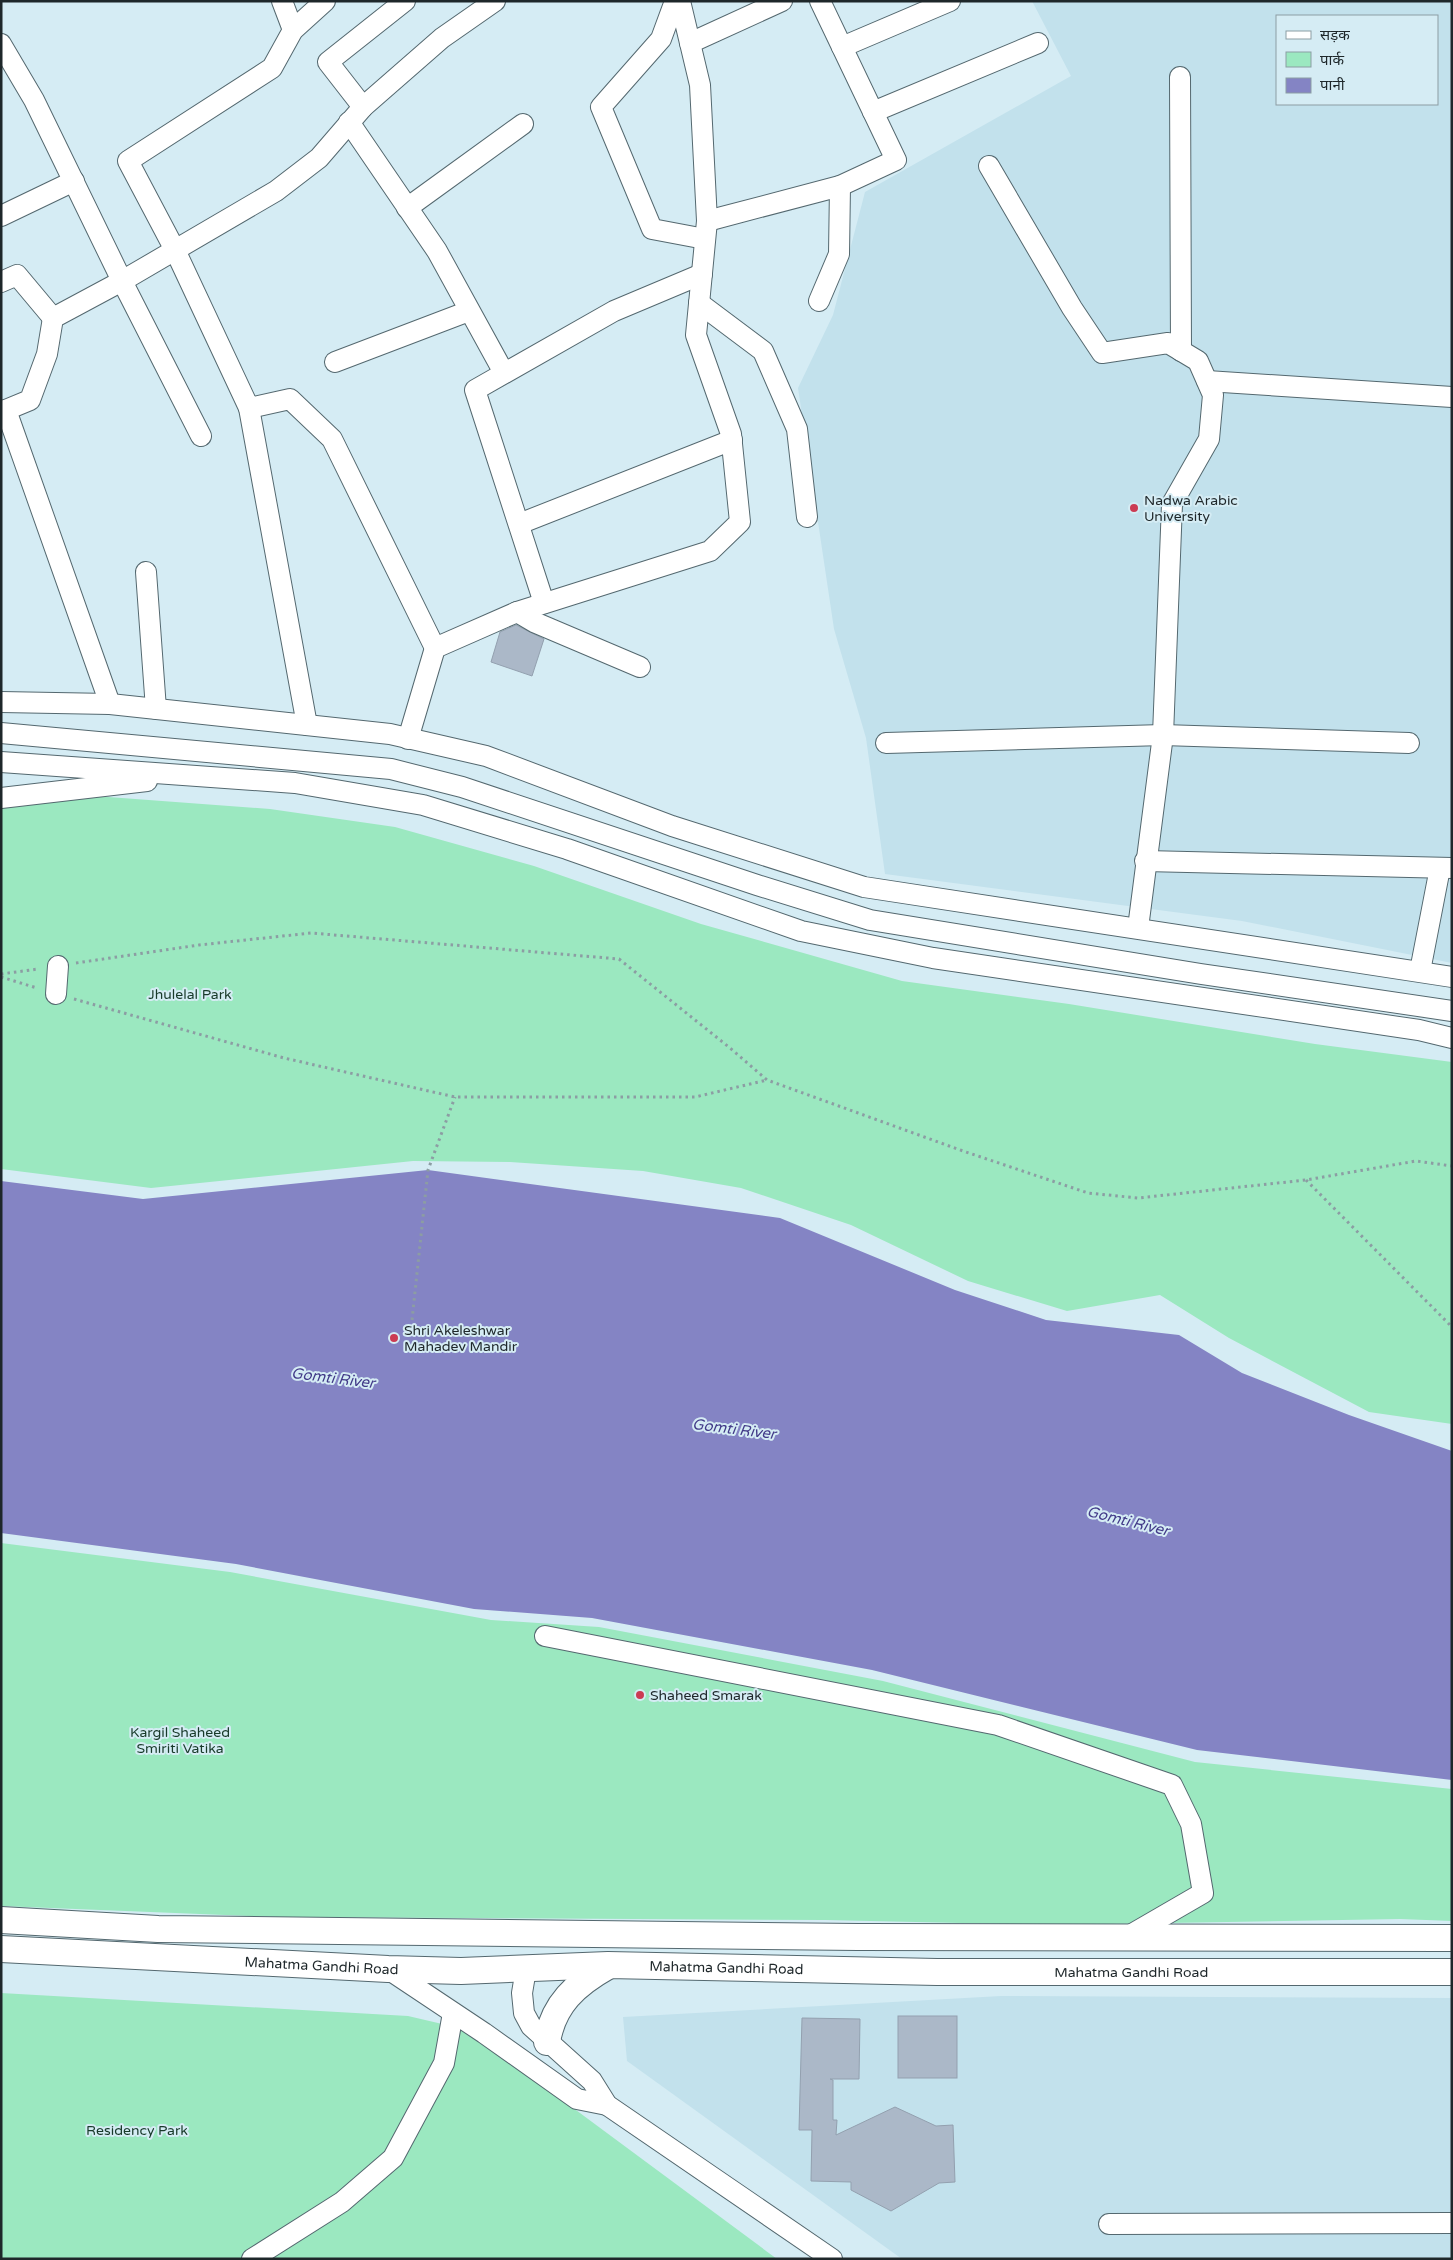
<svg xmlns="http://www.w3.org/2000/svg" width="1453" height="2260" font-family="'Varela Round','Noto Sans Devanagari',sans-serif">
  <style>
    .built { fill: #c2e1ec; fill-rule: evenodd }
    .green { fill: #9be8c0 }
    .water { fill: #8484c4 }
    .building { fill: #abb8c8; stroke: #93a0af }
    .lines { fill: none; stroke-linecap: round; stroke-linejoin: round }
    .minor-casing { stroke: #54686f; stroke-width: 22 }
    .major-casing { stroke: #54686f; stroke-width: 28 }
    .path { stroke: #8c9da3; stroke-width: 3; stroke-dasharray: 2.5 4; stroke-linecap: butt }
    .minor { stroke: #fff; stroke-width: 20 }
    .major { stroke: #fff; stroke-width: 26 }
    .poi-dot { fill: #cb3b53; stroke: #d5ecf4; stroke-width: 2 }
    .labels { text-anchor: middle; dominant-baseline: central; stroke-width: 4; stroke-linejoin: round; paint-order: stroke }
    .poi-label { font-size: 14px; fill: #1e272a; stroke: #d5ecf4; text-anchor: start }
    .park-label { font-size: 14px; fill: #183a2a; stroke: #d5ecf4 }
    .street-label { font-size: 14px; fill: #1e272a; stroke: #d5ecf4 }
    .water-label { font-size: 15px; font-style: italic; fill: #423a88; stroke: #d5ecf4 }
  </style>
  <rect width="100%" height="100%" fill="#d5ecf4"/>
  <!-- built -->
  <g class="built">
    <path d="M 1032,1 L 1452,1 L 1452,963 L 1242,921 L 885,874 L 866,738 L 834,629 L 798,388 L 833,315 L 865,192 L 1071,76 ZM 1277,16 L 1437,16 L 1437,104 L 1277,104 Z"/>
    <path d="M 1001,1996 L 1452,1998 L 1452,2259 L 902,2259 L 627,2061 L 623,2017 Z"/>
  </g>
  <!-- green -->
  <g class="green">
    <path d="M 1,789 L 270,809 L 395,827 L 534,866 L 701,924 L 902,981 L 1069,1004 L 1315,1044 L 1452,1062 L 1452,1424 L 1369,1412 L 1229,1338 L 1160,1295 L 1067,1311 L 968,1281 L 851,1225 L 741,1188 L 643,1171 L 510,1162 L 413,1161 L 151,1188 L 1,1169 Z"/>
    <path d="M 1,1543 L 230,1572 L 491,1620 L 599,1627 L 883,1681 L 1195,1762 L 1452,1789 L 1452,1921 L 1400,1919 L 1047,1925 L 825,1920 L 277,1917 L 1,1906 Z"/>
    <path d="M 1,1993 L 408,2016 L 468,2030 L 777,2259 L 1,2259 Z"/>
  </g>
  <!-- water -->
  <path class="water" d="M 428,1170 L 780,1218 L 955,1290 L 1046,1320 L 1179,1335 L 1242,1373 L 1349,1415 L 1452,1451 L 1452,1780 L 1197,1750 L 872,1670 L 592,1618 L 474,1609 L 236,1564 L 1,1533 L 1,1181 L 143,1199 Z"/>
  <!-- building -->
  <g class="building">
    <path d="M 516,625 L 544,639 L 532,676 L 491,662 L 500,632 Z"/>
    <rect x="898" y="2016" width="59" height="62"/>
    <path d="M 802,2018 L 860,2019 L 859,2079 L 830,2079 L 833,2080 L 833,2120 L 837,2120 L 836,2135 L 895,2107 L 936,2126 L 953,2125 L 955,2182 L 939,2183 L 891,2211 L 851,2190 L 851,2182 L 811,2181 L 812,2130 L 799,2130 Z"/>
  </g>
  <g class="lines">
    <!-- minor casing -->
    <g class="minor-casing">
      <g id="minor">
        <path d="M 282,1 L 293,30"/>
        <path d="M 325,1 L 293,30 L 272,68 L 128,161 L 175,250 L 249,408 L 290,399 L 332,439 L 435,648"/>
        <path d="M 675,1 L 661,39 L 601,107 L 652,229 L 705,239"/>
        <path d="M 690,43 L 782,1"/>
        <path d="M 1,44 L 34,100 L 122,281 L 201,436"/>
        <path d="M 842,47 L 950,1"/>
        <path d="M 1180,77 L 1181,351"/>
        <path d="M 363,107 L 328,62 L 405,1"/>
        <path d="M 873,112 L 1038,43"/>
        <path d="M 349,122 L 437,251 L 504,373"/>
        <path d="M 989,166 L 1072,308 L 1102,353 L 1168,343 L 1198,361 L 1213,395 L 1209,439 L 1172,504 L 1163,735 L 1138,928"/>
        <path d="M 407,208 L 523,124"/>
        <path d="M 1,216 L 74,181"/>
        <path d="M 707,221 L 840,186 L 896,160 L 820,1"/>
        <path d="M 1,282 L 17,275 L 53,318"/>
        <path d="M 819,301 L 839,254 L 840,186"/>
        <path d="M 699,303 L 763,351 L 797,429 L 807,517"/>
        <path d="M 335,362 L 469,311"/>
        <path d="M 1207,381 L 1452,397"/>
        <path d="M 249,408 L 307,725"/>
        <path d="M 6,410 L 110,704"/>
        <path d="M 1,412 L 30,400 L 47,354 L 53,318 L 122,281 L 276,191 L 319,158 L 363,107 L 442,38 L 495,1"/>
        <path d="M 519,524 L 732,440"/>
        <path d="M 146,572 L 156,709"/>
        <path d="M 544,603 L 475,390 L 614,311 L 702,274"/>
        <path d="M 517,612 L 534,622 L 640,667"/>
        <path d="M 1,702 L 110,704 L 390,734 L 486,756 L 672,826 L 864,887 L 1452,977"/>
        <path d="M 1,733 L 391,769 L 462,787 L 757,885 L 870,920 L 1201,974 L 1452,1011"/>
        <path d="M 408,739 L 435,648 L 517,612 L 710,551 L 740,522 L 731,434 L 696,335 L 707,221 L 700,85 L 680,1"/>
        <path d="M 886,743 L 1163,735 L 1409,743"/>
        <path d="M 1,762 L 295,783 L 423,805 L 567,849 L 801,931 L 933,958 L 1419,1030 L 1452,1038"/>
        <path d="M 1,798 L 147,781"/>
        <path d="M 1145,861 L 1452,868"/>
        <path d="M 1420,971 L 1440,868"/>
        <path d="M 56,994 L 58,966"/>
        <path d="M 545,1636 L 998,1725 L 1172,1785 L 1191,1824 L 1203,1893 L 1127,1937"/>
        <path d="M 388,1969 L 484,2033 L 577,2099 L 607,2105"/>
        <path d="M 526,1969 L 522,1993 L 524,2013 L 531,2026 L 592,2081 L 607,2105 L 832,2259"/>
        <path d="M 1109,2224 L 1452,2223"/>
        <path d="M 252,2259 L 342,2202 L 393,2158 L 444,2063 L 453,2013"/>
      </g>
    </g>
    <!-- major casing -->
    <g class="major-casing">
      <g id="major">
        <path d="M 1,1920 L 158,1929 L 858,1937 L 1452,1938"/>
        <path id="s1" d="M 1,1949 L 388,1969 L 461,1971 L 608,1965 L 937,1972 L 1452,1972"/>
        <path d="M 547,2042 C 553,2004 576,1984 608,1966"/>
      </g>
    </g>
    <!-- path -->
    <g class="path">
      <path d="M 76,963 L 199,945 L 311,933 L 619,959 L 730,1048 L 767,1080 L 963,1151 L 1088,1193 L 1138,1198 L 1306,1180 L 1416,1161 L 1452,1166"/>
      <path d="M 1,974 L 38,969"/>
      <path d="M 1,977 L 37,988"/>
      <path d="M 74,999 L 284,1058 L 455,1097 L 695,1097 L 767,1080"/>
      <path d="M 1306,1180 L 1452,1327"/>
      <path d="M 412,1320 L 428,1170 L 455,1097"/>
    </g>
    <!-- minor -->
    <use href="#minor" class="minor"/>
    <!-- major -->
    <use href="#major" class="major"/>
  </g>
  <!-- markers -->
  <g class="poi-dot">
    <circle cx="1134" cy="508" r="5"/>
    <circle cx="394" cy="1338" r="5"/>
    <circle cx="640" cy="1695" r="5"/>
  </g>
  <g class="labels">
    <!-- poi labels -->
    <g class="poi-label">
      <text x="1144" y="500">Nadwa Arabic<tspan x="1144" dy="16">University</tspan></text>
      <text x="404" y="1330">Shri Akeleshwar<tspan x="404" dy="16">Mahadev Mandir</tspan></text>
      <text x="650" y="1695">Shaheed Smarak</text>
    </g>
    <!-- park labels -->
    <g class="park-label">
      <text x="190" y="994">Jhulelal Park</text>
      <text x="180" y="1732">Kargil Shaheed<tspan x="180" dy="16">Smiriti Vatika</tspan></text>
      <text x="137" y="2130">Residency Park</text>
    </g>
    <!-- street labels -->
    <g class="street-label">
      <text stroke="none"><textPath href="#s1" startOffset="321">Mahatma Gandhi Road</textPath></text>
      <text stroke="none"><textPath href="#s1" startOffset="726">Mahatma Gandhi Road</textPath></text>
      <text stroke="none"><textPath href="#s1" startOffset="1131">Mahatma Gandhi Road</textPath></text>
    </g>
    <!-- water labels -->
    <g class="water-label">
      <text transform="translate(333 1378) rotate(7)">Gomti River</text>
      <text transform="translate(734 1429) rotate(7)">Gomti River</text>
      <text transform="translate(1128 1521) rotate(14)">Gomti River</text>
    </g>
  </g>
  <!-- border -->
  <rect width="1453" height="2260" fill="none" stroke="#1e272a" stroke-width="5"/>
  <!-- legend -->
  <rect x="1276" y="15" width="162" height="90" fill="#d5ecf4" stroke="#8c9da3"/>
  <rect x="1286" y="31" width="25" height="8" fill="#ffffff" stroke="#8c9da3"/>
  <text x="1320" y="40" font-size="15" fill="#1e272a">सड़क</text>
  <rect x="1286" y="52" width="25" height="15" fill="#9be8c0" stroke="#8c9da3"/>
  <text x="1320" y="65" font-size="15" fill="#1e272a">पार्क</text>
  <rect x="1286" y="78" width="25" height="15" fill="#8484c4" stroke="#8c9da3"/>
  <text x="1320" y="90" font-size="15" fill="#1e272a">पानी</text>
</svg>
